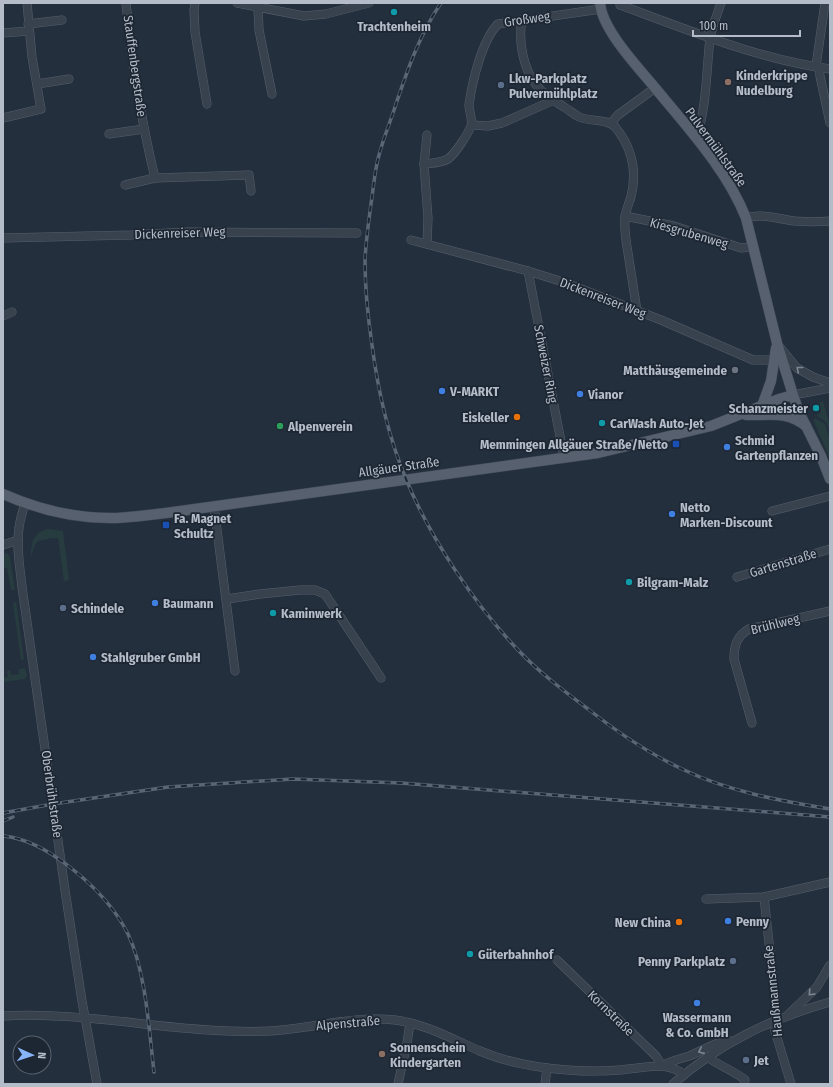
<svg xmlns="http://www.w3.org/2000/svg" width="833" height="1087" font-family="'Fira Sans Condensed',sans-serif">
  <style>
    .green { fill: #263c3f }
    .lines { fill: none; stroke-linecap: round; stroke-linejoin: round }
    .minor-casing { stroke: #565f6c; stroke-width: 9 }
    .major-casing { stroke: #414a57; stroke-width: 11 }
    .minor { stroke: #38414e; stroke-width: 8 }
    .major { stroke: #56606e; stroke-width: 10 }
    .rail-casing { stroke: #5a6575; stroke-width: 3.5 }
    .rail { stroke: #1d2633; stroke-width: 2; stroke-dasharray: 6; stroke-linecap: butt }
    .oneway { stroke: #7c8592 }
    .culture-dot { fill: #0f9aa8; stroke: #1d2633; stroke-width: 1.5 }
    .education-dot { fill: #8d6e63; stroke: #1d2633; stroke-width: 1.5 }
    .service-dot { fill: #5c6f8a; stroke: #1d2633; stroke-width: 1.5 }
    .worship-dot { fill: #6b7280; stroke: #1d2633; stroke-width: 1.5 }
    .shop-dot { fill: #3f7fe0; stroke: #1d2633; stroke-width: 1.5 }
    .food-dot { fill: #e8710a; stroke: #1d2633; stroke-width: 1.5 }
    .leisure-dot { fill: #2e9e5b; stroke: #1d2633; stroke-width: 1.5 }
    .transit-dot { fill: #1a4fb4; stroke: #1d2633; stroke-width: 1.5 }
    .labels { text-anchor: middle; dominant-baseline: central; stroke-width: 3.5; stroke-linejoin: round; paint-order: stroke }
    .street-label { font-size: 13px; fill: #b4bcc9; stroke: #1d2633 }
    .poi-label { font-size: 13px; font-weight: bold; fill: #b4bcc9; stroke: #1d2633; text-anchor: start }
  </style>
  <rect width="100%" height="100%" fill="#242f3e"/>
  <!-- green -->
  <g class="green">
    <path d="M 823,401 L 830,427 L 830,433 L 827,423 L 816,415 L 821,413 L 819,403 Z"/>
    <path d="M 815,418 L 825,424 L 830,440 L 830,459 L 814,422 L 813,420 Z"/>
    <path d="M 48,529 L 63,531 L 69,580 L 64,581 L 58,538 L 52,538 L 38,541 L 35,544 L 31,557 C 31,543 33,533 48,529 Z"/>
    <path d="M 7,553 L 10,557 L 15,590 L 11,590 L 7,568 L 3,568 L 3,554 Z"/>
    <path d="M 16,602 L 24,659 L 21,660 L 13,603 Z"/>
    <path d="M 25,668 L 27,676 L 25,679 L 3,682 L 3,678 L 8,677 L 7,671 L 10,670 L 11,675 L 19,674 L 19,669 Z"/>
  </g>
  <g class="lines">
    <!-- minor casing -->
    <g class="minor-casing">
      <g id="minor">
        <path d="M 126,3 C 132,62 141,120 155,178 L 249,175 L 251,191"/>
        <path d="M 195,3 L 194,10 L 195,32 L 207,104"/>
        <path d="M 237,3 L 304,16 L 326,14 L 369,3"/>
        <path d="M 620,5 C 689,30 757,59 830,69"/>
        <path d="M 258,8 L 259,30 L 272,94"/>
        <path d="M 522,20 C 518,41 523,69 537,86 C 544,95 555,101 564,107 C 569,110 574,114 579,117 C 590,122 608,118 616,128 C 632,148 637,172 631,197 C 629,203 626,210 625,217 C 624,229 626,242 628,253 C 631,272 634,292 637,311"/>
        <path d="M 28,24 L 62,20"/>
        <path d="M 3,33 L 29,31"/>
        <path d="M 816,66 L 825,3"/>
        <path d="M 819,67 L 820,76 L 830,123"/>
        <path d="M 37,84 L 69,79"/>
        <path d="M 3,118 L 41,109 L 32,57 L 27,3"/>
        <path d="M 611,123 L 618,115 L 655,88"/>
        <path d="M 472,125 L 488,126 L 502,123 L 554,100"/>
        <path d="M 109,134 L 144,129"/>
        <path d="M 695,136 C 706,123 707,60 710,39 C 712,26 717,15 721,3"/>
        <path d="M 424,164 C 431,163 441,163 448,159 C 455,154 468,134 471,126 C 473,120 469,111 469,105 C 472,82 482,40 498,24 L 601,9"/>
        <path d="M 125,185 L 155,178"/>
        <path d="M 625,216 L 674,226 L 741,248 L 753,247"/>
        <path d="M 746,218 C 763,213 778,219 795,221 C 807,222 818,222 830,221"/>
        <path d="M 3,238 L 131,235 L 187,232 L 357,233"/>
        <path d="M 411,240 L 528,271 L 563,282 L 661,320 L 753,360 L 775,360"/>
        <path d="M 427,244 L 428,218 L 424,164 L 427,135"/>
        <path d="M 528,271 L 564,457"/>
        <path d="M 3,316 L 12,312"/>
        <path d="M 779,346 L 797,368 L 813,377 L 830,383"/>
        <path d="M 793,395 L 830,388"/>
        <path d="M 25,503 C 23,511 20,519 19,528 C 16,547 20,567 22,587 L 66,897 L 82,1001 L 97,1084"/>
        <path d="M 214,506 L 235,671"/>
        <path d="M 772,511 L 830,496"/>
        <path d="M 3,545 L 18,540"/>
        <path d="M 737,577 L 830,549"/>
        <path d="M 227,599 L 260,594 L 300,590 L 315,590 L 325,594 L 381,678"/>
        <path d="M 752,723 L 734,659 C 734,645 737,636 749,629 L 830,611"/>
        <path d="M 764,897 L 776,1007 L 775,1031 L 791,1084"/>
        <path d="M 706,899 L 764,897 L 830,882"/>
        <path d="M 557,960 L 656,1056 L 662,1066"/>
        <path d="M 789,1014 L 817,987 L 830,965"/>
        <path d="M 3,1016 C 93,1011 181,1035 270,1031 C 312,1029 353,1015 395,1020 C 426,1024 452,1039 480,1051 C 501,1060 524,1065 547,1068 C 571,1071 596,1072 620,1070 C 633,1069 648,1066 662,1066 C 669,1067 679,1069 684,1075"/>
        <path d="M 707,1057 C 715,1063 741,1075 745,1080 L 744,1084"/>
        <path d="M 662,1066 C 670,1061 680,1059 689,1056 C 702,1051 714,1043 728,1040"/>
        <path d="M 398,1084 L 407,1043 L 410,1023"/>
        <path d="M 545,1084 L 547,1068"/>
        <path d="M 673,1084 C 720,1043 770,1019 830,1002"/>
      </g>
    </g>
    <!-- major casing -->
    <g class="major-casing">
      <g id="major">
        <path d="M 600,3 C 602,30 639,68 656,89 C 688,128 727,170 746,218 L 777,343 L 793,395 L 799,412 L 821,456 L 830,479"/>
        <path d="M 762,406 L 771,381 L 776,348"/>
        <path d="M 746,415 C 769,416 786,410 806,426"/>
        <path d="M 3,494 C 39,510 77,519 117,518 C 133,517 150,515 166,513 L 598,453 L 711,426 L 779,399 L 793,395"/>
      </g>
    </g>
    <!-- minor -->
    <use href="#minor" class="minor"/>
    <!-- major -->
    <use href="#major" class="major"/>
    <!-- rail casing -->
    <g class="rail-casing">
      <g id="rail">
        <path d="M 441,3 C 419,35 406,74 394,110 C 389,125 383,140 379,155 C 375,169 374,183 372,197 C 369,218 366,239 365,260 C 365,288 368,318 372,345 C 378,391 388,436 406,479 C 430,538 475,605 519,651 C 540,673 564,691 588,709 C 617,732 648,753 682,769 C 727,791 780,801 830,809"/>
        <path d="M 3,813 L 53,804 L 168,787 L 293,779 L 401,783 L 830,817"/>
        <path d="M 3,821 L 13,817"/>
        <path d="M 3,836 C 28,838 52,853 71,868 C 94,886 115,908 128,934 C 146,972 149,1030 154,1072"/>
      </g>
    </g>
    <!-- rail -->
    <use href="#rail" class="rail"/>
  </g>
  <!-- one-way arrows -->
  <defs><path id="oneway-chevron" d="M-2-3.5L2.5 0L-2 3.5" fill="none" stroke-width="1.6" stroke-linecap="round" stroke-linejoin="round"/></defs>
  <g class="oneway">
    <use href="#oneway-chevron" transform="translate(799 369) rotate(-141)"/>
    <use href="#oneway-chevron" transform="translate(811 993) rotate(133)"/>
    <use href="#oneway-chevron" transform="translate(701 1051) rotate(156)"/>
  </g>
  <!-- markers -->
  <g class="culture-dot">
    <circle cx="394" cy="12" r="4"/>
    <circle cx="816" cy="408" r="4"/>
    <circle cx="602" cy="423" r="4"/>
    <circle cx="629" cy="582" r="4"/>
    <circle cx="273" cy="613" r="4"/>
    <circle cx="470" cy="954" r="4"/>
  </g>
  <g class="education-dot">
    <circle cx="728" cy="82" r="4"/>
    <circle cx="382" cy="1054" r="4"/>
  </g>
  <g class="service-dot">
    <circle cx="501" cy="85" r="4"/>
    <circle cx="63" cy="608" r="4"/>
    <circle cx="733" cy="961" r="4"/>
    <circle cx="746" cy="1060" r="4"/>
  </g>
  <circle class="worship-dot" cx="735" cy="370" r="4"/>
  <g class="shop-dot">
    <circle cx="442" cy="391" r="4"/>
    <circle cx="580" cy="394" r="4"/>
    <circle cx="727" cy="447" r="4"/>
    <circle cx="672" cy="514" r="4"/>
    <circle cx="155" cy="603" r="4"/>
    <circle cx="93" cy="657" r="4"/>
    <circle cx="728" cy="921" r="4"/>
    <circle cx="697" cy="1003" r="4"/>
  </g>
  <g class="food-dot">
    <circle cx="517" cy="417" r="4"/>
    <circle cx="679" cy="922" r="4"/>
  </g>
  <circle class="leisure-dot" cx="280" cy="426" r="4"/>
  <g class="transit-dot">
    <rect x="672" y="440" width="8" height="8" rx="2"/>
    <rect x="162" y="521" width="8" height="8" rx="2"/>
  </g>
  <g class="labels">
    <!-- street labels -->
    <g class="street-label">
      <text transform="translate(527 19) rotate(-8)">Großweg</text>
      <text transform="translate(135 66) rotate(82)">Stauffenbergstraße</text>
      <text transform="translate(716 147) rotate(54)">Pulvermühlstraße</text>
      <text transform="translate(180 233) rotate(-2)">Dickenreiser Weg</text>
      <text transform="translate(689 233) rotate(16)">Kiesgrubenweg</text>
      <text transform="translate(603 298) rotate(21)">Dickenreiser Weg</text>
      <text transform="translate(546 364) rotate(79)">Schweizer Ring</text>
      <text transform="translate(399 467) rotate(-8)">Allgäuer Straße</text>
      <text transform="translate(783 563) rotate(-17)">Gartenstraße</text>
      <text transform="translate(775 624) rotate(-14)">Brühlweg</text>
      <text transform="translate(52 794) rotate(82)">Oberbrühlstraße</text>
      <text transform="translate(773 991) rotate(-96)">Haußmannstraße</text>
      <text transform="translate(611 1013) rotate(44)">Kornstraße</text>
      <text transform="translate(348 1023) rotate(-5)">Alpenstraße</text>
    </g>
    <!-- poi labels -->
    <g class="poi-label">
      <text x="394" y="26" text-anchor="middle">Trachtenheim</text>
      <text x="736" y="75">Kinderkrippe<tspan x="736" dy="15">Nudelburg</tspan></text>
      <text x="509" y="78">Lkw-Parkplatz<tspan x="509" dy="15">Pulvermühlplatz</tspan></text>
      <text x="727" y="370" text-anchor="end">Matthäusgemeinde</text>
      <text x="450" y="391">V-MARKT</text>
      <text x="588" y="394">Vianor</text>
      <text x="808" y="408" text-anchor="end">Schanzmeister</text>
      <text x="509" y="417" text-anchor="end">Eiskeller</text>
      <text x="610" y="423">CarWash Auto-Jet</text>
      <text x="288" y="426">Alpenverein</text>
      <text x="735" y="440">Schmid<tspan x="735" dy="15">Gartenpflanzen</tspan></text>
      <text x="668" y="444" text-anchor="end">Memmingen Allgäuer Straße/Netto</text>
      <text x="680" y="507">Netto<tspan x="680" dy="15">Marken-Discount</tspan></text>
      <text x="174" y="518">Fa. Magnet<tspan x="174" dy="15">Schultz</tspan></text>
      <text x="637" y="582">Bilgram-Malz</text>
      <text x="163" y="603">Baumann</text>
      <text x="71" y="608">Schindele</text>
      <text x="281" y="613">Kaminwerk</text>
      <text x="101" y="657">Stahlgruber GmbH</text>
      <text x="736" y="921">Penny</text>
      <text x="671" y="922" text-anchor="end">New China</text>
      <text x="478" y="954">Güterbahnhof</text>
      <text x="725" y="961" text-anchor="end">Penny Parkplatz</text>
      <text x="697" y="1017" text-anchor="middle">Wassermann<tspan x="697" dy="15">&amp; Co. GmbH</tspan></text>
      <text x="390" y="1047">Sonnenschein<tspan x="390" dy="15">Kindergarten</tspan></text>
      <text x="754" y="1060">Jet</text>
    </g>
  </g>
  <!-- border -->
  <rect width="833" height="1087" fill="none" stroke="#b4bcc9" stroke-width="8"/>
  <!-- north arrow -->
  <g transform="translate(32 1055) rotate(93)"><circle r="19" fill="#1d2633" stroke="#59626f"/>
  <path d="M0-3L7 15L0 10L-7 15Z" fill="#8ab4f8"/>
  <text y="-6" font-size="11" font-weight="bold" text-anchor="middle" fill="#b4bcc9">N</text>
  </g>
  <!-- scale -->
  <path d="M693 30v6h107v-6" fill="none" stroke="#b4bcc9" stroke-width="2"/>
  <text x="699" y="30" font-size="12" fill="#b4bcc9" stroke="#1d2633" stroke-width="3" paint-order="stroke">100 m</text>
</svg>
